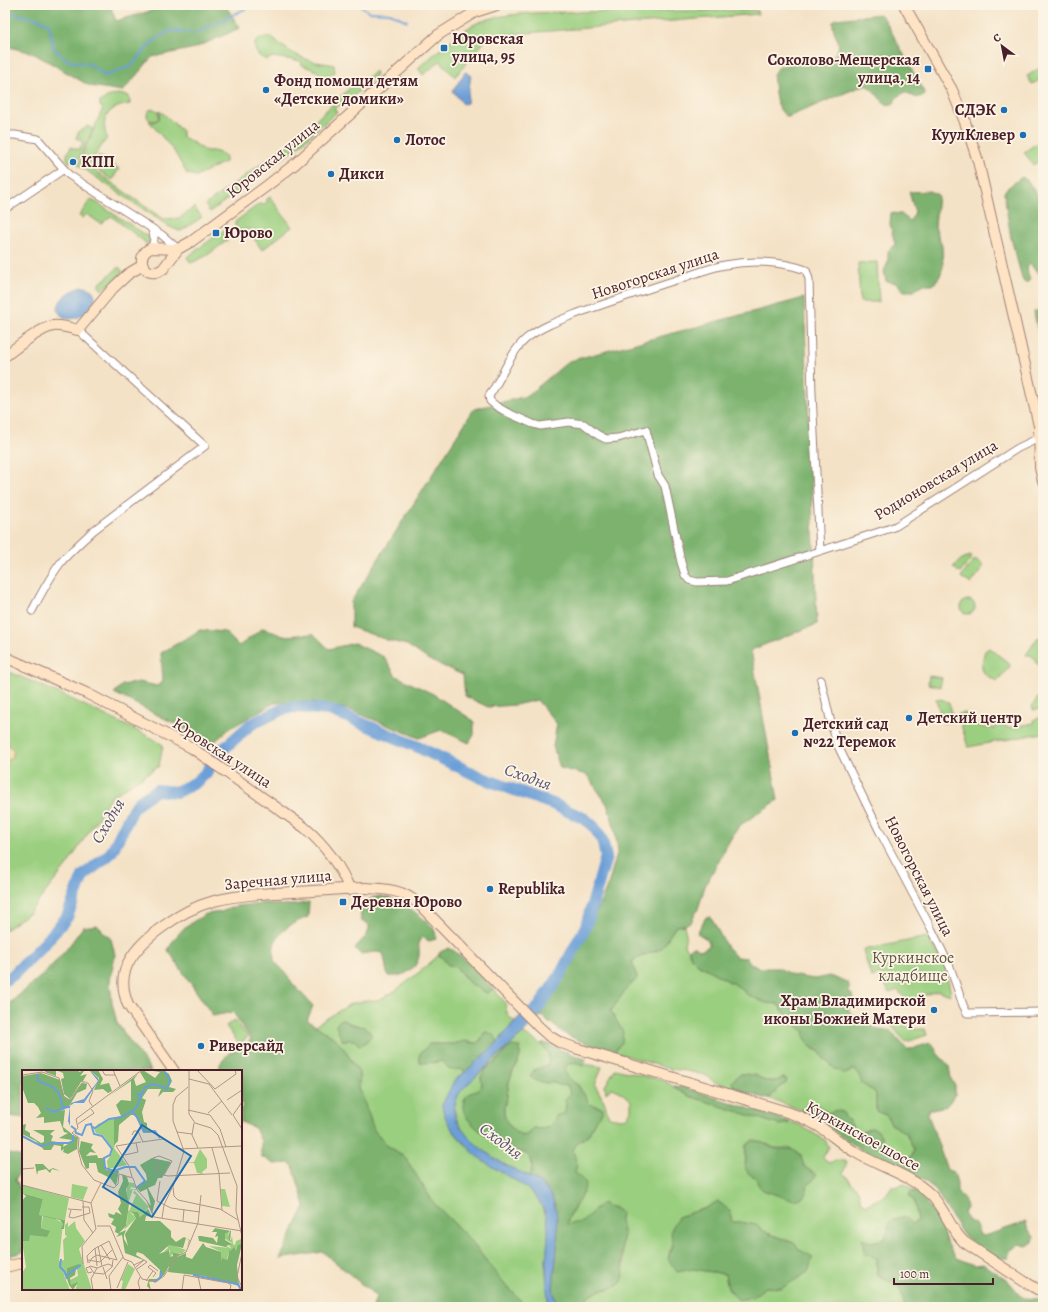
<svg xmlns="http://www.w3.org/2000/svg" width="1048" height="1312" font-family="Alegreya,serif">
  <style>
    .green { fill: #9bcf80; stroke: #727756; fill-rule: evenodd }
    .forest { fill: #7cb26e; stroke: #63684c }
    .sand { fill: #eeda9e; stroke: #9c7c64 }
    .water { fill: #6c9fd7; stroke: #5b5f81 }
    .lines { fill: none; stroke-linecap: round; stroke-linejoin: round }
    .stream { stroke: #6c9fd7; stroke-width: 2 }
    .river { stroke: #6c9fd7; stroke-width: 12 }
    .street-casing { stroke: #9f8078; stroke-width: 9 }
    .secondary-casing { stroke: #9f8078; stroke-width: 12 }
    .street { stroke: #fff; stroke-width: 7 }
    .secondary { stroke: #fee4c5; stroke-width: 10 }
    .poi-dot { fill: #1f6fb2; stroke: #fcf5e5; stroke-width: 1.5 }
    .labels { text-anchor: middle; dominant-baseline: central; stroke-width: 3.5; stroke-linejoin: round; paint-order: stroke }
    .poi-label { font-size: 16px; font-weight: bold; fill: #4a1f2b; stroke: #fcf5e5; text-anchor: start }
    .street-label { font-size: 16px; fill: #4a1f2b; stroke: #fcf5e5 }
    .park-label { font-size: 16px; fill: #625444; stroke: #fcf5e5 }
    .water-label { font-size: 17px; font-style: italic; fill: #585270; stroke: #fcf5e5 }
    .inset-river { fill: none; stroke: #6c9fd7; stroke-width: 2 }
    .inset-road { fill: none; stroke: #b09488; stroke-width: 1 }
    .view { fill: #1f6fb2; fill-opacity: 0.15; stroke: #1f6fb2; stroke-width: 2 }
    .inset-edge { fill: none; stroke: #4a1f2b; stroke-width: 2 }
  </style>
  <rect width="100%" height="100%" fill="#fcf5e5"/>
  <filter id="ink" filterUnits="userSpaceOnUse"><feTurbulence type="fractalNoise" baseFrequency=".025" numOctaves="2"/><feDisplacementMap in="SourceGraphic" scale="8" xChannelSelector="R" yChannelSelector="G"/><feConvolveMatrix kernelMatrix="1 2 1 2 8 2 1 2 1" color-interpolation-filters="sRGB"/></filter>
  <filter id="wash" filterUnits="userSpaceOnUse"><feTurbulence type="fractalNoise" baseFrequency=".012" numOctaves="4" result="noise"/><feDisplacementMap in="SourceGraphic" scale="16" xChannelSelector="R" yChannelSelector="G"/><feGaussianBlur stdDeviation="0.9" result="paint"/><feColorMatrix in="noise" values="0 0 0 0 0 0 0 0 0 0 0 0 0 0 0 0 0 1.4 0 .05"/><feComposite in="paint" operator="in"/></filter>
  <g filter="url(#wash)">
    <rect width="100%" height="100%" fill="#f4e2c6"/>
    <!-- green -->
    <g class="green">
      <path d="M 757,10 L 758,14 L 489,36 L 455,77 L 440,61 L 423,75 L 418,68 C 433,56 452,38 468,28 C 491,12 539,13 567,12 Z"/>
      <path d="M 267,37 L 271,37 C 282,47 297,57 312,61 C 319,63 327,63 334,65 L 335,72 L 328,77 L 322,77 L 317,71 L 302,65 L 301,61 L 272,57 L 267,60 C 259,57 254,53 255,43 L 260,38 Z"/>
      <path d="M 1040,68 L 1043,69 L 1043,81 L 1038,81 L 1032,84 L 1027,76 Z"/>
      <path d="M 375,71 L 376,75 L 342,107 L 340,104 L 334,109 L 337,112 L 295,149 L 210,212 L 205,205 L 297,138 L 354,84 L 364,81 Z"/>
      <path d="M 118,94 L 129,96 L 130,104 C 108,107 100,117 107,138 L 88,166 L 163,219 L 180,218 L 194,207 L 202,217 L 183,230 L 179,231 L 168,226 L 78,165 L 103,108 L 100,106 L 100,102 L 107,97 Z"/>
      <circle cx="153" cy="115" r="6"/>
      <path d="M 159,111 L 164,114 L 182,131 L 182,136 L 206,151 C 213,150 219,152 225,156 L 226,159 L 225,162 L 197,176 L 187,174 L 174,151 L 149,121 C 157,124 162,118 159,111 Z"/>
      <path d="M 87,126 L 93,129 L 79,158 L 78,159 L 73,156 L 69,163 C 64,157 68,152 71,147 L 79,150 L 83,142 L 76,138 L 79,131 L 84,129 Z"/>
      <path d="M 1043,139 L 1043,159 L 1033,165 L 1024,152 Z"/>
      <path d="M 99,155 L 119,169 L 112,180 L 92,166 Z"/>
      <path d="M 270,197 L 292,227 L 262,250 L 247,228 L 240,232 L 235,226 L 235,222 L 259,204 L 264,205 L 267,202 L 267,199 Z"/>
      <path d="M 91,199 L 149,237 L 150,241 L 146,244 L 145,242 L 111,216 L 101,224 L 87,214 L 83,218 L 79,216 Z"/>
      <path d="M 224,230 L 229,236 L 226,238 L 228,240 L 206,256 L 191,263 L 187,257 Z"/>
      <path d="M 877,262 L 879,302 L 860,302 L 858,263 Z"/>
      <path d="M 119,267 L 123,272 L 102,290 L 98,285 Z"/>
      <path d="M 970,556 L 972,557 L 960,573 L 953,567 L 962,559 Z"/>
      <path d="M 975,559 L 984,566 L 971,584 L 961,577 Z"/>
      <circle cx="968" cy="607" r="7"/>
      <path d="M 1038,637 L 1041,639 L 1043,651 L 1043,668 L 1035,662 L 1036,659 L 1030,655 L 1028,657 L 1026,655 Z"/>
      <path d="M 989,648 L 1010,664 L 1010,666 L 998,681 C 979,674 980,668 985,651 Z"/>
      <path d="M 5,670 L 63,695 L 152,738 L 163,745 L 159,766 L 111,797 L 68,864 L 29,913 L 5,930 Z"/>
      <path d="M 929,676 L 942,678 L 940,687 L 928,684 Z"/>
      <path d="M 1043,691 L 1043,709 L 1033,710 L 1032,706 Z"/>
      <path d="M 936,699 C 946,699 952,703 951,713 L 956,716 C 960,713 963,712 967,714 L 967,719 C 976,726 984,729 995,728 L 996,725 L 1005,724 L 1007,728 L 1034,723 L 1033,720 L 1043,717 L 1043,733 L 968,747 L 960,721 L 943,723 Z"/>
      <path d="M 684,925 L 686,934 L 684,945 L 689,950 L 689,954 L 699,965 L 739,987 L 748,995 L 770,1004 L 774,1003 L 777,1004 L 793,1023 L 805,1032 L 813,1049 L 820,1052 L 835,1069 L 849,1073 L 855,1069 L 865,1086 L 875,1092 L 876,1096 L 876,1109 L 878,1112 L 886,1115 L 892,1125 L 906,1133 L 914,1150 L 911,1157 L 907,1157 L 880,1146 L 882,1138 L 881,1135 C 874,1134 860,1134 855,1132 L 852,1125 L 846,1120 L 843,1112 L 828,1113 C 818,1107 811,1103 801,1110 L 768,1098 C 776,1094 780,1086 783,1078 L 777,1081 L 765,1081 L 755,1075 L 744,1074 L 741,1074 L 734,1079 L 733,1086 L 735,1089 L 715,1082 L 705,1075 L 687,1071 L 670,1069 L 614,1052 L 622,1042 L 611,1011 L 624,992 L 637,978 L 632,961 L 647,954 L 661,949 L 676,926 Z"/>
      <path d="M 927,937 L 946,969 L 951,995 L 938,991 L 907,1001 L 898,990 L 889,993 L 881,974 L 871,977 L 863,950 Z"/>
      <path d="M 438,956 L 441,956 L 448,965 L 456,967 L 470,984 L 487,993 L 493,989 L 505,1002 C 508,1012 504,1014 515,1021 L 498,1042 L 494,1035 L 484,1034 L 480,1040 L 477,1043 L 473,1043 L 465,1041 L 453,1044 L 429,1044 L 421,1052 L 432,1063 L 442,1061 L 446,1064 L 447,1067 L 464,1070 L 465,1072 L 454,1081 L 443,1109 C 445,1113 446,1118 448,1123 C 455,1135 468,1148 479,1157 C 504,1177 537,1184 547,1219 C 551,1233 547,1247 546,1261 C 546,1277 547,1292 549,1307 L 525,1307 L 518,1297 L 504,1284 L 471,1241 L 433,1202 L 404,1156 L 388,1146 L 374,1130 L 359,1087 L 359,1073 L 343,1047 L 333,1037 L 316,1026 L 319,1023 L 352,1003 C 358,1003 362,1001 367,1000 C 370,1000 374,1001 377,1000 C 394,995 424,968 438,956 ZM 343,1020 C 351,1025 360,1024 367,1030 L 360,1045 L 354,1040 L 342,1040 L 336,1026 L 337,1023 Z"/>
      <path d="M 889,1019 L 913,1029 L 925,1029 L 927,1035 L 906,1042 L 894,1029 Z"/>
      <path d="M 235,1020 L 248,1037 L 239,1044 L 226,1026 Z"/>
      <path d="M 523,1034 C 528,1036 532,1039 537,1042 C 547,1049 550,1052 548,1065 L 534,1070 L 545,1083 C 553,1082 559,1085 568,1086 L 570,1094 L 565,1099 L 566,1107 L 564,1114 L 557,1116 C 551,1128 547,1130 533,1128 L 529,1134 L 522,1136 C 514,1132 504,1122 504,1112 C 503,1107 506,1102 507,1097 C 508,1082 510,1074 519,1062 L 507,1049 L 497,1061 L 485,1070 L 481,1077 L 482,1085 L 478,1091 L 471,1093 L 484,1134 C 492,1139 500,1144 509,1148 C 519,1152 531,1151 532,1165 C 533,1170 531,1172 529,1176 C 521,1172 512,1169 504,1164 C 482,1151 440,1122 460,1092 C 467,1083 477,1076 485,1069 C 497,1057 509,1045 523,1034 Z"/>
      <path d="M 569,1063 L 576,1063 L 583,1066 L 584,1064 L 602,1067 L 595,1085 L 604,1101 L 609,1117 L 621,1119 L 626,1118 L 631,1110 L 631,1101 L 622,1093 L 612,1088 L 606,1093 L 605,1086 L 615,1069 L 665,1081 L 686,1095 L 788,1124 L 790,1122 L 798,1124 L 825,1140 L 829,1147 L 823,1157 L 828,1163 L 838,1160 L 847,1162 L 843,1173 L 858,1190 L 861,1200 L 866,1205 L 886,1195 L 891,1187 L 895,1187 L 903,1183 L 918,1192 L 910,1192 L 914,1199 L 918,1221 L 912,1224 L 890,1221 L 885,1239 L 871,1242 L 862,1240 L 877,1258 L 877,1274 L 900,1288 L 905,1307 L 586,1307 L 587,1298 L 600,1290 L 609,1289 L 624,1267 L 622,1243 L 624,1235 L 615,1207 L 608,1207 L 602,1203 L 582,1222 L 567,1224 L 569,1217 L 584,1191 L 575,1172 L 575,1158 L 573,1150 L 577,1143 L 589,1134 L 595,1121 L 601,1115 L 603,1108 L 589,1104 C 587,1096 581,1092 578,1085 C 571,1081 567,1077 564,1069 ZM 767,1144 L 774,1148 L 789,1148 L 801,1155 C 802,1164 805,1169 813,1172 L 812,1182 C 803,1188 770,1197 762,1189 C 758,1185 759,1183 756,1178 C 754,1174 748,1171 745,1168 L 746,1145 ZM 718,1201 L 732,1222 L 740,1222 L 756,1225 L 767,1233 L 794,1243 L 800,1250 L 782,1288 L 765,1287 L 753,1297 L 728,1289 L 725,1274 L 693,1269 L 668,1259 L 678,1217 L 706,1208 Z"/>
    </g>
    <!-- forest -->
    <g class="forest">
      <path d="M 5,5 L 110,5 L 116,21 L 171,5 L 225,5 L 240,28 L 195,48 L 152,57 L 123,91 L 90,86 L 33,53 L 5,46 Z"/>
      <path d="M 880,14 L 884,18 L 925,94 C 915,101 915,96 905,92 L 896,98 L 894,103 L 889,105 C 878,101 876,88 864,85 L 788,117 C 774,110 775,88 773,74 L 776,70 L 781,66 L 833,56 C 846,45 832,36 833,22 L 836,19 Z"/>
      <path d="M 1022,177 L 1028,181 L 1043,204 L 1043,273 L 1039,274 L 1030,264 C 1025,268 1028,273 1030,279 L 1028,282 L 1025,283 L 1023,281 L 1011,238 L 1004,193 L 1006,189 Z"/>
      <path d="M 929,191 L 938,195 L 935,227 L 942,246 L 943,267 L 940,276 L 933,285 L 922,285 L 914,291 L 904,291 L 896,283 L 886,281 L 884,271 L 888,262 L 888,251 L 895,244 L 890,224 L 891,213 L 901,214 L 910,221 L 915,212 L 909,192 Z"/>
      <path d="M 804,298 L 817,624 L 751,650 L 778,800 L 739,826 L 730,840 L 705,886 L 698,909 L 691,922 L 684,925 L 676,926 L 661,949 L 647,954 L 632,961 L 637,978 L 624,992 L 611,1011 L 623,1032 L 622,1042 L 614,1052 L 587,1044 L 565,1034 L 539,1014 L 586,936 L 608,885 L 618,850 L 613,822 L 607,804 L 587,775 L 560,768 L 553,746 L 557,724 L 537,700 L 515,705 L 488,707 L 465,696 L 463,675 L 429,660 L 407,645 L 387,640 L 351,627 L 351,602 L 474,409 L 527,396 L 569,361 Z"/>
      <path d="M 1043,308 L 1043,334 L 1038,332 L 1034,312 Z"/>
      <path d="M 263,628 L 283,636 L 314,634 L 329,649 L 354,643 L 384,657 L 396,676 L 433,694 L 474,721 L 474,735 L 469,743 L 441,730 L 419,738 L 350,710 L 312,702 L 274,703 L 229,729 L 213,743 L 114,693 L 122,685 L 139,682 L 157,686 L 163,682 L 161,653 L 200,630 L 225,632 L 239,646 Z"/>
      <path d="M 380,896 C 398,899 411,909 425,920 C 429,924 434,927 435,932 C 436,934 436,937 436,939 L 429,941 L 422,937 L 418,943 C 424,964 408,978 388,976 C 385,968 386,961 383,953 L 375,952 L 360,954 L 355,949 C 361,938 370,938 369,924 L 361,921 C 359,907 366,898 380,896 Z"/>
      <path d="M 309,902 L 308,917 C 294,922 279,930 274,945 C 273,950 274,957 274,961 L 285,972 L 293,984 L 313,1006 L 307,1020 L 333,1037 L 343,1047 L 359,1073 L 359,1087 L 374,1130 L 388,1146 L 404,1156 L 433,1202 L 471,1241 L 504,1284 L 518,1297 L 525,1307 L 373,1307 L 376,1296 L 323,1252 L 280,1259 L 305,1206 L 293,1166 L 289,1163 L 274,1164 L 261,1156 L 261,1141 L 255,1128 L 241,1122 L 241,1108 L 243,1106 L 241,1103 L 241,1071 L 220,1071 L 220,1064 L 229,1053 L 244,1048 L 251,1039 L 233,1012 L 213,1016 L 168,950 L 175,938 L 186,926 L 206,914 L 221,912 L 236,906 L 266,903 L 280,905 L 295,905 Z"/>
      <path d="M 706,917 L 711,917 L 726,946 L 736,957 L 747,958 L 751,964 L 759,968 L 779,968 L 791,975 L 807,978 L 816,979 L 829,976 L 847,982 L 849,985 L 849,993 L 853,995 L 854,999 L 848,1008 C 851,1017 856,1015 863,1018 C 865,1019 867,1021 868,1022 C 876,1031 879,1031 890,1030 L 907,1049 L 911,1049 L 930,1043 L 933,1045 L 938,1054 L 949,1066 L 951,1079 L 955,1086 L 955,1094 L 949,1103 L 946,1106 L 928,1110 L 928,1114 L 947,1170 L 954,1172 L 957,1183 L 957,1192 C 962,1197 966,1200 967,1208 L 963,1214 L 968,1220 L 975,1224 L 980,1235 L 984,1236 L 1026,1222 L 1027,1227 L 1034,1237 L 1033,1242 L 1027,1246 L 1019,1244 L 1010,1251 L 1008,1258 L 997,1258 L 978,1247 L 963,1235 L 934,1188 L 923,1180 L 909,1172 L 872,1157 L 842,1137 L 823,1123 L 803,1112 L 801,1110 L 815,1104 C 822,1107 827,1117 835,1110 L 843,1112 L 846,1119 L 850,1121 L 855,1132 L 859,1133 C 863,1132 868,1129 871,1128 C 882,1128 881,1140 880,1146 L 907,1157 L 911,1157 L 914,1150 L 906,1133 L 892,1125 L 886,1115 L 878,1112 L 876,1109 L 876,1096 L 875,1092 L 862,1084 L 860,1077 L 855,1069 L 845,1074 L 835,1069 L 824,1059 L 820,1052 L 810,1046 L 804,1036 L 805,1032 L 793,1023 L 778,1004 L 766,1003 L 748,995 L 739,987 L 696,963 L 691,958 L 689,950 L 692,947 L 696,947 L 698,949 L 702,950 L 709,946 L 709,942 L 707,939 L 697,933 Z"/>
      <path d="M 97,925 L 111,939 L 115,955 L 110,981 L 112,1003 L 117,1023 L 151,1071 L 23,1071 L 23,1118 L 18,1117 L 5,1116 L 5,1007 L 46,972 L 66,950 L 83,927 Z"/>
      <path d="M 449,948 C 466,957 480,975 493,989 L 487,993 L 470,984 L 456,967 L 448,965 L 441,956 L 438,956 L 440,952 Z"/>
      <path d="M 340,1020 L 343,1020 L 350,1024 L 365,1027 L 372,1035 L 364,1044 L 359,1045 L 354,1040 L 342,1040 L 336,1026 L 337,1023 Z"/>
      <path d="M 488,1032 L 494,1035 L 498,1042 L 465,1072 L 464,1070 L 461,1069 L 450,1070 L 442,1061 L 428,1063 L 419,1062 L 419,1055 L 429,1044 L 453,1044 L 465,1041 L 473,1043 L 477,1043 L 481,1040 L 484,1033 Z"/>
      <path d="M 543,1042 L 571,1054 L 586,1059 L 584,1066 L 576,1063 L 569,1063 L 564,1070 C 567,1077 571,1081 578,1085 C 581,1092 587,1096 589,1104 L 603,1108 L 601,1115 L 595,1121 L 589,1134 L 577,1143 L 573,1150 L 577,1165 L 575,1172 L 586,1183 C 583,1198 570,1209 567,1224 L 582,1222 L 602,1203 C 609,1208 615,1207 621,1212 L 620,1220 L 624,1235 L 622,1243 L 622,1260 L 624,1275 L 622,1282 L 616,1287 L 600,1290 L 587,1298 L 586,1307 L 561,1307 L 554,1295 L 553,1288 C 555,1258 565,1214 547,1189 C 543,1184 534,1180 529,1176 C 532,1171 535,1162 529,1156 C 525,1151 518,1152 512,1150 C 497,1143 456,1121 464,1101 C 466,1094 472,1092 478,1091 L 482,1085 L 481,1077 L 485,1070 L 497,1061 L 507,1049 L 512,1046 L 520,1047 C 522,1062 515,1064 511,1076 C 508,1083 508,1089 507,1097 C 506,1102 503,1107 504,1112 C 504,1122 514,1132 522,1136 L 529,1134 L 533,1128 C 547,1130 551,1128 557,1115 L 564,1114 L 566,1107 L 565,1099 L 570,1094 L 568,1086 L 559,1085 L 553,1082 L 545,1083 L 537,1081 L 530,1077 L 534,1070 L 548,1065 C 550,1055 548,1051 541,1044 Z"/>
      <path d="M 741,1074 L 755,1075 L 765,1081 L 776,1081 L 783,1078 L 787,1079 L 786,1083 C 784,1085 780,1086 778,1089 C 773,1094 772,1099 764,1098 L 735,1089 L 732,1082 L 734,1079 Z"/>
      <path d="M 674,1086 L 683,1087 L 790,1122 L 788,1124 L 779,1125 L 686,1095 Z"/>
      <path d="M 752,1141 C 765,1141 764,1145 774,1148 C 786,1152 787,1144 801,1155 C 804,1173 807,1166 816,1175 L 812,1182 L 806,1186 L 807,1194 C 796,1204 786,1198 774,1194 C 770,1192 765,1192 762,1189 C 758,1186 757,1182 756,1178 L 749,1174 L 745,1168 L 746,1160 L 746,1145 Z"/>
      <path d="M 5,1153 L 23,1157 L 23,1165 L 15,1180 L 23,1192 L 23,1252 L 5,1257 Z"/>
      <path d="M 910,1192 L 918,1192 L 938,1218 L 946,1241 L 956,1258 L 974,1265 L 983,1264 L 1009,1282 L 1023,1298 L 1040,1299 L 1043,1301 L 1043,1307 L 905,1307 L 900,1288 L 877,1274 L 877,1258 L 864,1254 L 862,1239 L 871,1242 L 885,1239 L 890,1221 L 904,1216 L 912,1224 L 918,1221 L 914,1200 L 909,1197 Z"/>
      <path d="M 718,1201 L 730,1211 L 732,1222 L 740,1222 L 756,1225 L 767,1233 L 794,1243 L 800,1250 L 813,1257 L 808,1272 L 782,1288 L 765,1287 L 753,1297 L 738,1300 L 728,1289 L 725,1274 L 693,1269 L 677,1272 L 668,1259 L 672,1245 L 671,1230 L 678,1217 L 706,1208 Z"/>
    </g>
    <!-- sand -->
    <path class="sand" d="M 5,738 L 8,740 C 7,749 10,745 14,750 L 12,758 L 8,760 L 5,759 Z"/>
    <!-- water -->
    <g class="water">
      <path d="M 465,72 L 471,75 L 467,103 L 463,104 L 453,91 Z"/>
      <path d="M 81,287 C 89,286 96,291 95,300 C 74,340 32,306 81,287 Z"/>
      <path d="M 533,1008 L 541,1016 C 523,1034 504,1051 485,1068 C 477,1076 468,1083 461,1091 C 458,1095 455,1103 454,1108 C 452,1129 489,1156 505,1165 C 523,1174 544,1180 553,1200 C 562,1223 555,1263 553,1288 L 554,1295 L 561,1307 L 549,1307 C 547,1292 546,1277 546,1261 C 547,1242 552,1222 541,1204 C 526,1181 499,1174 478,1157 C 470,1150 464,1142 457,1135 C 450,1127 443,1116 442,1105 L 454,1081 L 465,1072 L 498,1042 L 515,1021 L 526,1011 Z"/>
    </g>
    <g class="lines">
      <!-- stream -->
      <g class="stream">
        <path d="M 360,5 L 369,12 L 390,13 L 407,21"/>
        <path d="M 5,12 L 36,18 L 49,24 L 54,49 L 69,61 L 90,64 L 105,76 L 131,66 L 151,43 L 170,30 L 196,33 L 249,7 L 250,5"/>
      </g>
      <!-- river -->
      <path class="river" d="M 5,980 L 13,975 L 45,943 L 67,917 L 83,876 L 111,853 L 133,809 L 140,801 L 157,790 L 176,792 L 195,783 L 206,773 L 219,753 L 250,725 L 281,710 L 294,707 L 329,710 L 345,716 L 418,747 L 482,778 L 553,804 L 585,819 L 594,827 L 602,839 L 606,857 L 586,926 L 560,975 L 539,1007 L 523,1022"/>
    </g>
  </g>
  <g filter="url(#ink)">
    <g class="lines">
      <!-- street casing -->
      <g class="street-casing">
        <g id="street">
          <path d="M 5,135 L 15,135 L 38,139 L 69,175 L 162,235 L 178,249"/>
          <path d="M 5,209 L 64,169"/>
          <path d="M 151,228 C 155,236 155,240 151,248"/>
          <path d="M 820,551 L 812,394 L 809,279 L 806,270 C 781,261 751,260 725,265 C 708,268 692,275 676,280 C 644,290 613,301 581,312 C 563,319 542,326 527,338 C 510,352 502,378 489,396 L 490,401 L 496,406 L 508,413 L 533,424 L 540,426 L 569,422 L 584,424 L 598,435 L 606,439 L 618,438 L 646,430 L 658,475 L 665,486 L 681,562 L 685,575 L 689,580 L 697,582 L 727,581 L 888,529 L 896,526 L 1018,448 L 1039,438"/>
          <path d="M 32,611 C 41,594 50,576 62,561 C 72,550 83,540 94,530 L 205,446 L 78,330"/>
          <path d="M 821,680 L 831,723 L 838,746 L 880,832 L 932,930 L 950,967 L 963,1005 L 967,1013 L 1043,1012"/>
        </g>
      </g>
      <!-- secondary casing -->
      <g class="secondary-casing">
        <g id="secondary">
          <path d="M 904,5 L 952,90 L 965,122 L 978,161 L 1039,426 L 1040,468 L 1043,481"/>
          <path d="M 178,249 L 151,248 C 132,257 146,281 163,269 L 178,249 L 192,241 L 268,185 L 295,164 L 438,35 L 475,12 L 497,5"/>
          <path d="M 5,356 C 16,348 40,328 53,326 C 61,325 70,328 78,330 L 113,288 L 128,274 L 143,265"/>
          <path d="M 5,657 L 86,693 L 192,748 L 304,827 C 325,845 340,865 350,890"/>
          <path d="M 174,1071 L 128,1005 C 124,995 122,986 124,975 C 130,942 184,909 214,901 C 245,893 281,893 313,891 C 339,890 377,884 401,893 C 408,895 413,900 419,904 L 539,1027 L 549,1036 L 559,1042 L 575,1048 L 787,1112 C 799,1116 810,1121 820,1127 C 832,1135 843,1145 855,1152 C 881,1168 908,1173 931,1195 C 945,1209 950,1229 964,1242 L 1025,1282 L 1037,1289 L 1043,1290"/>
          <path d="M 5,1267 L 23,1263"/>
        </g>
      </g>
      <!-- street -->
      <use href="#street" class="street"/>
      <!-- secondary -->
      <use href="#secondary" class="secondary"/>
    </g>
  </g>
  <!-- markers -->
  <g class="poi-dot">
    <rect x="440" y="44" width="8" height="8" rx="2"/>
    <rect x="924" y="65" width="8" height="8" rx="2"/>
    <circle cx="266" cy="90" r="4"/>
    <circle cx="1004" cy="110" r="4"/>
    <circle cx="1023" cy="135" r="4"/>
    <circle cx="397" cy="140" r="4"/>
    <circle cx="73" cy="162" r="4"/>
    <circle cx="331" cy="174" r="4"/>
    <rect x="212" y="229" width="8" height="8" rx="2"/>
    <circle cx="909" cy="718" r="4"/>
    <circle cx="795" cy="733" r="4"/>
    <circle cx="490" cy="889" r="4"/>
    <rect x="339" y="898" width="8" height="8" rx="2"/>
    <circle cx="934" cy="1010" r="4"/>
    <circle cx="201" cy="1046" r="4"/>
  </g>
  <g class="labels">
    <!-- poi labels -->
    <g class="poi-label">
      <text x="452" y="39">Юровская<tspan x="452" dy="18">улица, 95</tspan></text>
      <text x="920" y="60" text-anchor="end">Соколово-Мещерская<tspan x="920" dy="18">улица, 14</tspan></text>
      <text x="274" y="81">Фонд помощи детям<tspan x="274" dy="18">«Детские домики»</tspan></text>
      <text x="996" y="110" text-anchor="end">СДЭК</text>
      <text x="1015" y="135" text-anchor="end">КуулКлевер</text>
      <text x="405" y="140">Лотос</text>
      <text x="81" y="162">КПП</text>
      <text x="339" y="174">Дикси</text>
      <text x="224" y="233">Юрово</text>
      <text x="917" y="718">Детский центр</text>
      <text x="803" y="724">Детский сад<tspan x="803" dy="18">№22 Теремок</tspan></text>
      <text x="498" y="889">Republika</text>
      <text x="351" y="902">Деревня Юрово</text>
      <text x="926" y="1001" text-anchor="end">Храм Владимирской<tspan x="926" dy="18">иконы Божией Матери</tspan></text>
      <text x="209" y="1046">Риверсайд</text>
    </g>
    <!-- street labels -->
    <g class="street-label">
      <text transform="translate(273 159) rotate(-39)">Юровская улица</text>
      <text transform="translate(655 274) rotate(-18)">Новогорская улица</text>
      <text transform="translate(936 480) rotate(-31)">Родионовская улица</text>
      <text transform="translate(222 753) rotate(33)">Юровская улица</text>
      <text transform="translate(919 876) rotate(63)">Новогорская улица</text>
      <text transform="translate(278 880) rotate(-5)">Заречная улица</text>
      <text transform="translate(863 1136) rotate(29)">Куркинское шоссе</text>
    </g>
    <!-- park labels -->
    <g class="park-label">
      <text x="913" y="958">Куркинское<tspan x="913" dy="18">кладбище</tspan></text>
    </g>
    <!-- water labels -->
    <g class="water-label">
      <text transform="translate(528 777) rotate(20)">Сходня</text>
      <text transform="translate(108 821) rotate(-59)">Сходня</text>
      <text transform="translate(501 1141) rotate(37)">Сходня</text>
    </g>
  </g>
  <!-- overview -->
  <g transform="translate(22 1070)">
    <rect width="220" height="220" fill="#f4e2c6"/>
    <path d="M 92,48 L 95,68 L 92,78 L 105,95 L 86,99 L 85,91 L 90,83 L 90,78 L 81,65 L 74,63 L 72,59 L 76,54 ZM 178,79 L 185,89 L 185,98 L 180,102 L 181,104 L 175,103 L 172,93 L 163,93 L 172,92 ZM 104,112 L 112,113 L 114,118 L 109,117 L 108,120 L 110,119 L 114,119 L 113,121 L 127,137 L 118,147 L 116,142 L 107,141 L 114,125 L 111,123 L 113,120 L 111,119 L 106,134 ZM 50,114 L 66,117 L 61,130 L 49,127 ZM 0,115 L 47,128 L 43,150 L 32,148 L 41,153 L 37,191 L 42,190 L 41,170 L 45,166 L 43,165 L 43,155 L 46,152 L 46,157 L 53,151 L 54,158 L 63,171 L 57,179 L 70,220 L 53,220 L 55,215 L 49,215 L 48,210 L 56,206 L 55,198 L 60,195 L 57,195 L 45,198 L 46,208 L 42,205 L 48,220 L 0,220 L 0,203 L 4,197 L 0,171 L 4,171 L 8,165 L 26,164 L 25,160 L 19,158 L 21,146 L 17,145 L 21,129 L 0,123 ZM 199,119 L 203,119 L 208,137 L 200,136 ZM 106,140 L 114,148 L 102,160 L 105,153 ZM 207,161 L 206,169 L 209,170 L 210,166 L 211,174 L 213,175 L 214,171 L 219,169 L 220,174 L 214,181 L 210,178 L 212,184 L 215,181 L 217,182 L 212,185 L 209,181 L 205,181 L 207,182 L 205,190 L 200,192 L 199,182 L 187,176 L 209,178 L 207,175 L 210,173 L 203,169 L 203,164 ZM 105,162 L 110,172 L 113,170 L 123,178 L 130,179 L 136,175 L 144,173 L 164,180 L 159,184 L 151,182 L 144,197 L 138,189 L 144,191 L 142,186 L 145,183 L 147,188 L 148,180 L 136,183 L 141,182 L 146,178 L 145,176 L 140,175 L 124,183 L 121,181 L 123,178 L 120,181 L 115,179 L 112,175 L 114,172 L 107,172 L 103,166 ZM 106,194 L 113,199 L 103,220 L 99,220 L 101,211 L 99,210 Z" fill="#9bcf80"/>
    <path d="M 24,0 L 56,0 L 57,2 L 63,0 L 58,6 L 65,4 L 61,11 L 66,11 L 59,12 L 48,29 L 42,24 L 39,9 L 42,8 L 41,3 L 34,0 L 34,6 L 23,2 ZM 67,0 L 76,0 L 81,9 L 78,15 L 87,13 L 90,21 L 86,23 L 81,19 L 72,20 L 77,8 ZM 121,0 L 133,8 L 138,2 L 131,1 L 141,0 L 147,4 L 150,11 L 147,17 L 154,19 L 151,22 L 141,22 L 136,27 L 139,19 L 126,19 L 120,28 L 124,30 L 120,42 L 122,52 L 125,53 L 125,59 L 130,63 L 121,62 L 113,45 L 109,45 L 97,55 L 96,71 L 92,75 L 92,48 L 99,46 L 94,35 L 99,30 L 109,31 L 109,11 L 87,26 L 116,4 L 112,9 L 114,16 L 124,12 L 118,2 ZM 19,3 L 38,10 L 42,26 L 48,30 L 60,13 L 65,14 L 64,19 L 55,23 L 46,38 L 36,41 L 43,40 L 41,57 L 50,64 L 50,70 L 37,68 L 46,63 L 42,62 L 38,51 L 22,53 L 22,47 L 14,48 L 19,43 L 16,37 L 12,33 L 6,33 L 0,17 L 1,6 ZM 4,54 L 3,60 L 8,63 L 8,66 L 19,73 L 22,72 L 22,66 L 11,60 L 33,60 L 28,64 L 31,66 L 29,71 L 42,73 L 41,77 L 51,71 L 52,66 L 56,67 L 55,79 L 46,84 L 41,82 L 42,79 L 39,81 L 39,76 L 32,75 L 29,80 L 22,80 L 14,71 L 0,64 L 0,55 ZM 59,71 L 71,74 L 69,78 L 74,83 L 68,82 L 64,86 L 75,85 L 76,88 L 82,88 L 84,100 L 97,101 L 94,116 L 88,108 L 76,102 L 74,93 L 67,93 L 67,98 L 64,99 L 57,81 ZM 130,88 L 149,92 L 140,108 L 136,108 L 133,115 L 126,118 L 133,131 L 130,144 L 125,131 L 129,136 L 125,119 L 118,122 L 115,118 L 125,110 L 124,104 L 118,95 ZM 13,94 L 21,94 L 27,100 L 31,98 L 38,101 L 30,99 L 28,103 L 24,99 L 16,101 L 15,105 ZM 100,104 L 105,107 L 107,114 L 104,119 L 107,134 L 104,156 L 97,163 L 104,160 L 102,165 L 102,169 L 106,176 L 103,164 L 114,148 L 111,144 L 115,146 L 107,141 L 116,142 L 118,147 L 126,139 L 130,147 L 124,146 L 123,151 L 138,151 L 149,161 L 149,167 L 154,172 L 162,167 L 168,170 L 165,178 L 167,170 L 164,168 L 161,178 L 147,175 L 137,184 L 147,180 L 148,187 L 151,186 L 150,182 L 158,184 L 155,187 L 164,183 L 164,187 L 170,189 L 181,173 L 184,177 L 199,182 L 200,192 L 200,188 L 205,190 L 206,188 L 207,182 L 205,180 L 208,181 L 212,177 L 214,181 L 216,175 L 220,174 L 215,195 L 217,216 L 182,206 L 146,202 L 147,196 L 142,205 L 136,210 L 127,212 L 129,220 L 125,216 L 127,209 L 137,209 L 138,200 L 121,184 L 115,182 L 114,185 L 124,191 L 103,183 L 100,165 L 94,167 L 97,164 L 93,162 L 94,157 L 89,154 L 92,149 L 87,147 L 86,143 L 92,145 L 94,142 L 100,145 L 96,139 L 99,133 L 96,122 L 101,111 ZM 0,123 L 21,129 L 17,145 L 43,150 L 42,159 L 39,159 L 41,154 L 38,150 L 20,146 L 19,158 L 28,161 L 25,167 L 8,165 L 7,171 L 0,171 L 0,131 L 4,126 ZM 193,158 L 209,161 L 208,171 L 206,168 L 208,161 L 203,164 L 203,170 L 210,174 L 204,176 L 208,178 L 177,171 L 176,166 L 179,166 L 191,168 L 195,173 L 196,166 L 193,167 L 195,162 L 190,162 ZM 57,194 L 59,196 L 54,199 L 53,205 L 48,208 L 49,215 L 56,212 L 51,220 L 47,215 L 43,202 L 45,204 L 45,198 Z" fill="#7cb26e"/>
    <path d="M 67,0 L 76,8 L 76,12 L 62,33 L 52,33 L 48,36 L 48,56 L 46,51 L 48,36 L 49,33 L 62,29 L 76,11 Z" fill="#6c9fd7"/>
    <path class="inset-river" d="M 15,4 L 16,11 L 31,17 L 37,23 L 41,37 L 48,37M 24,38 L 32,42 L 43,38M 109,41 L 115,47 L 122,62 L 133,61 L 138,68M 49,56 L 53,59 L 54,63 L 60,65 L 64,55 L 69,54 L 72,64 L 80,66 L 90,79 L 88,85 L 82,88 L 83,98 L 92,101 L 103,97 L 113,97 L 123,111 L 114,118M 70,57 L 73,58 L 87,49 L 100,47 L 114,38 L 119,27 L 116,24 L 120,24 L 123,17 L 132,14 L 145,19 L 148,10 L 142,1M 0,66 L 19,76 L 31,73 L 47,73 L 51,71 L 51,65M 39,189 L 38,197 L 43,202 L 45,209M 45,205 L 59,195M 171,205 L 216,214 L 219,220M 132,212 L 139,207 L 139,201"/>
    <path class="inset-road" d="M 80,0 L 83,5 L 93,5M 91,0 L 98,16M 120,0 L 54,49 L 56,58 L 50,63 L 57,68 L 56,80 L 60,95 L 72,110 L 92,118 L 96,114 L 97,104 L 111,108 L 115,120 L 125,131 L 132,147 L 220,161M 167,0 L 167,44 L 173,53 L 189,58 L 196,65 L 215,116 L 214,141 L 220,166M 175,0 L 193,19 L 214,4 L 213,0M 196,0 L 209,0M 0,5 L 20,2 L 37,8 L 42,27 L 47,30 L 60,13 L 66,13 L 71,21 L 67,31 L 71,37M 167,9 L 187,14 L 210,45M 166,17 L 154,27 L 151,35 L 151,51 L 162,81 L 151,117 L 152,126 L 156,130 L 198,139 L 216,150M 205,30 L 220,20M 220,32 L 211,45 L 220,59M 166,40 L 188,45 L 198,59 L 204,77M 186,43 L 200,31M 172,53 L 170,65 L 176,78M 56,54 L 72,43 L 69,39M 155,62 L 170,64M 110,65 L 112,61 L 116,61 L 121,72M 120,72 L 141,69 L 159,79 L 199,77M 199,77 L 220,76M 190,78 L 197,103 L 200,140M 103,85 L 116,82 L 114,73M 0,99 L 12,98M 142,105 L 150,91 L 137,86 L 131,88 L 137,94 L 135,102 L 137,104 L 146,106 L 208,103M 110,107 L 107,96 L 94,76 L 119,72M 138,111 L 135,131 L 149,138 L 178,142M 0,115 L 69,133M 220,121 L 220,145M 61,131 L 62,150 L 71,163M 46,139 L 60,140M 49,140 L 47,147 L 51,148 L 68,143 L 67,137 L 60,137M 140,148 L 142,135 L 150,118M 161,151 L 162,139M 75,156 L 88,156 L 102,189 L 110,192 L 120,209 L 134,212 L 142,206 L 155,186 L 164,182 L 176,153 L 179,125M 79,175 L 88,190M 76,176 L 80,196M 73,178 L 75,196M 220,183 L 215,207 L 220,217M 66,190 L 78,192 L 90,180M 66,193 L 65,186 L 72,179 L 87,171 L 95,190 L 75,185 L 70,188 L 67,193M 61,194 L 60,176 L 74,159 L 69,133 L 79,113M 112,195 L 122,190 L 114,197M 67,196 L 72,203 L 82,204 L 90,197 L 91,190M 68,196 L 75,198 L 86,194 L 91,196M 67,197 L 64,198 L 66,203 L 70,202M 81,197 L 85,209M 115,199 L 125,192 L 122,190M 176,206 L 179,220M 131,207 L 134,203 L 126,197 L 128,195 L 136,201M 124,211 L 131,201M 95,218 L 106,192M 71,220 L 69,209 L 75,198M 89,220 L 87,206 L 101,187M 118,220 L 116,212 L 118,207M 160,220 L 162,205 L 206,213 L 209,215 L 208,220"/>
    <path class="view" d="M 120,55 L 169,86 L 130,147 L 81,117 Z"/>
    <rect width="220" height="220" class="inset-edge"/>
  </g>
  <!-- margin -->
  <rect width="1048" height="1312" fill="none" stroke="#fcf5e5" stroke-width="20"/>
  <!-- north arrow -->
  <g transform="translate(1002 46) rotate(328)" stroke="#fcf5e5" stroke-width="3" paint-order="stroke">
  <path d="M0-3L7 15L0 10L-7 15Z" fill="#4a1f2b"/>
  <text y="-6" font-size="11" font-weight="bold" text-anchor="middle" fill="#4a1f2b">С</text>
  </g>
  <!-- scale -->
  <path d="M894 1278v6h99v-6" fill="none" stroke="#4a1f2b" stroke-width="2"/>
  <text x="900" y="1278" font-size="12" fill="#4a1f2b" stroke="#fcf5e5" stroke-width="3" paint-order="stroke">100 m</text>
</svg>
